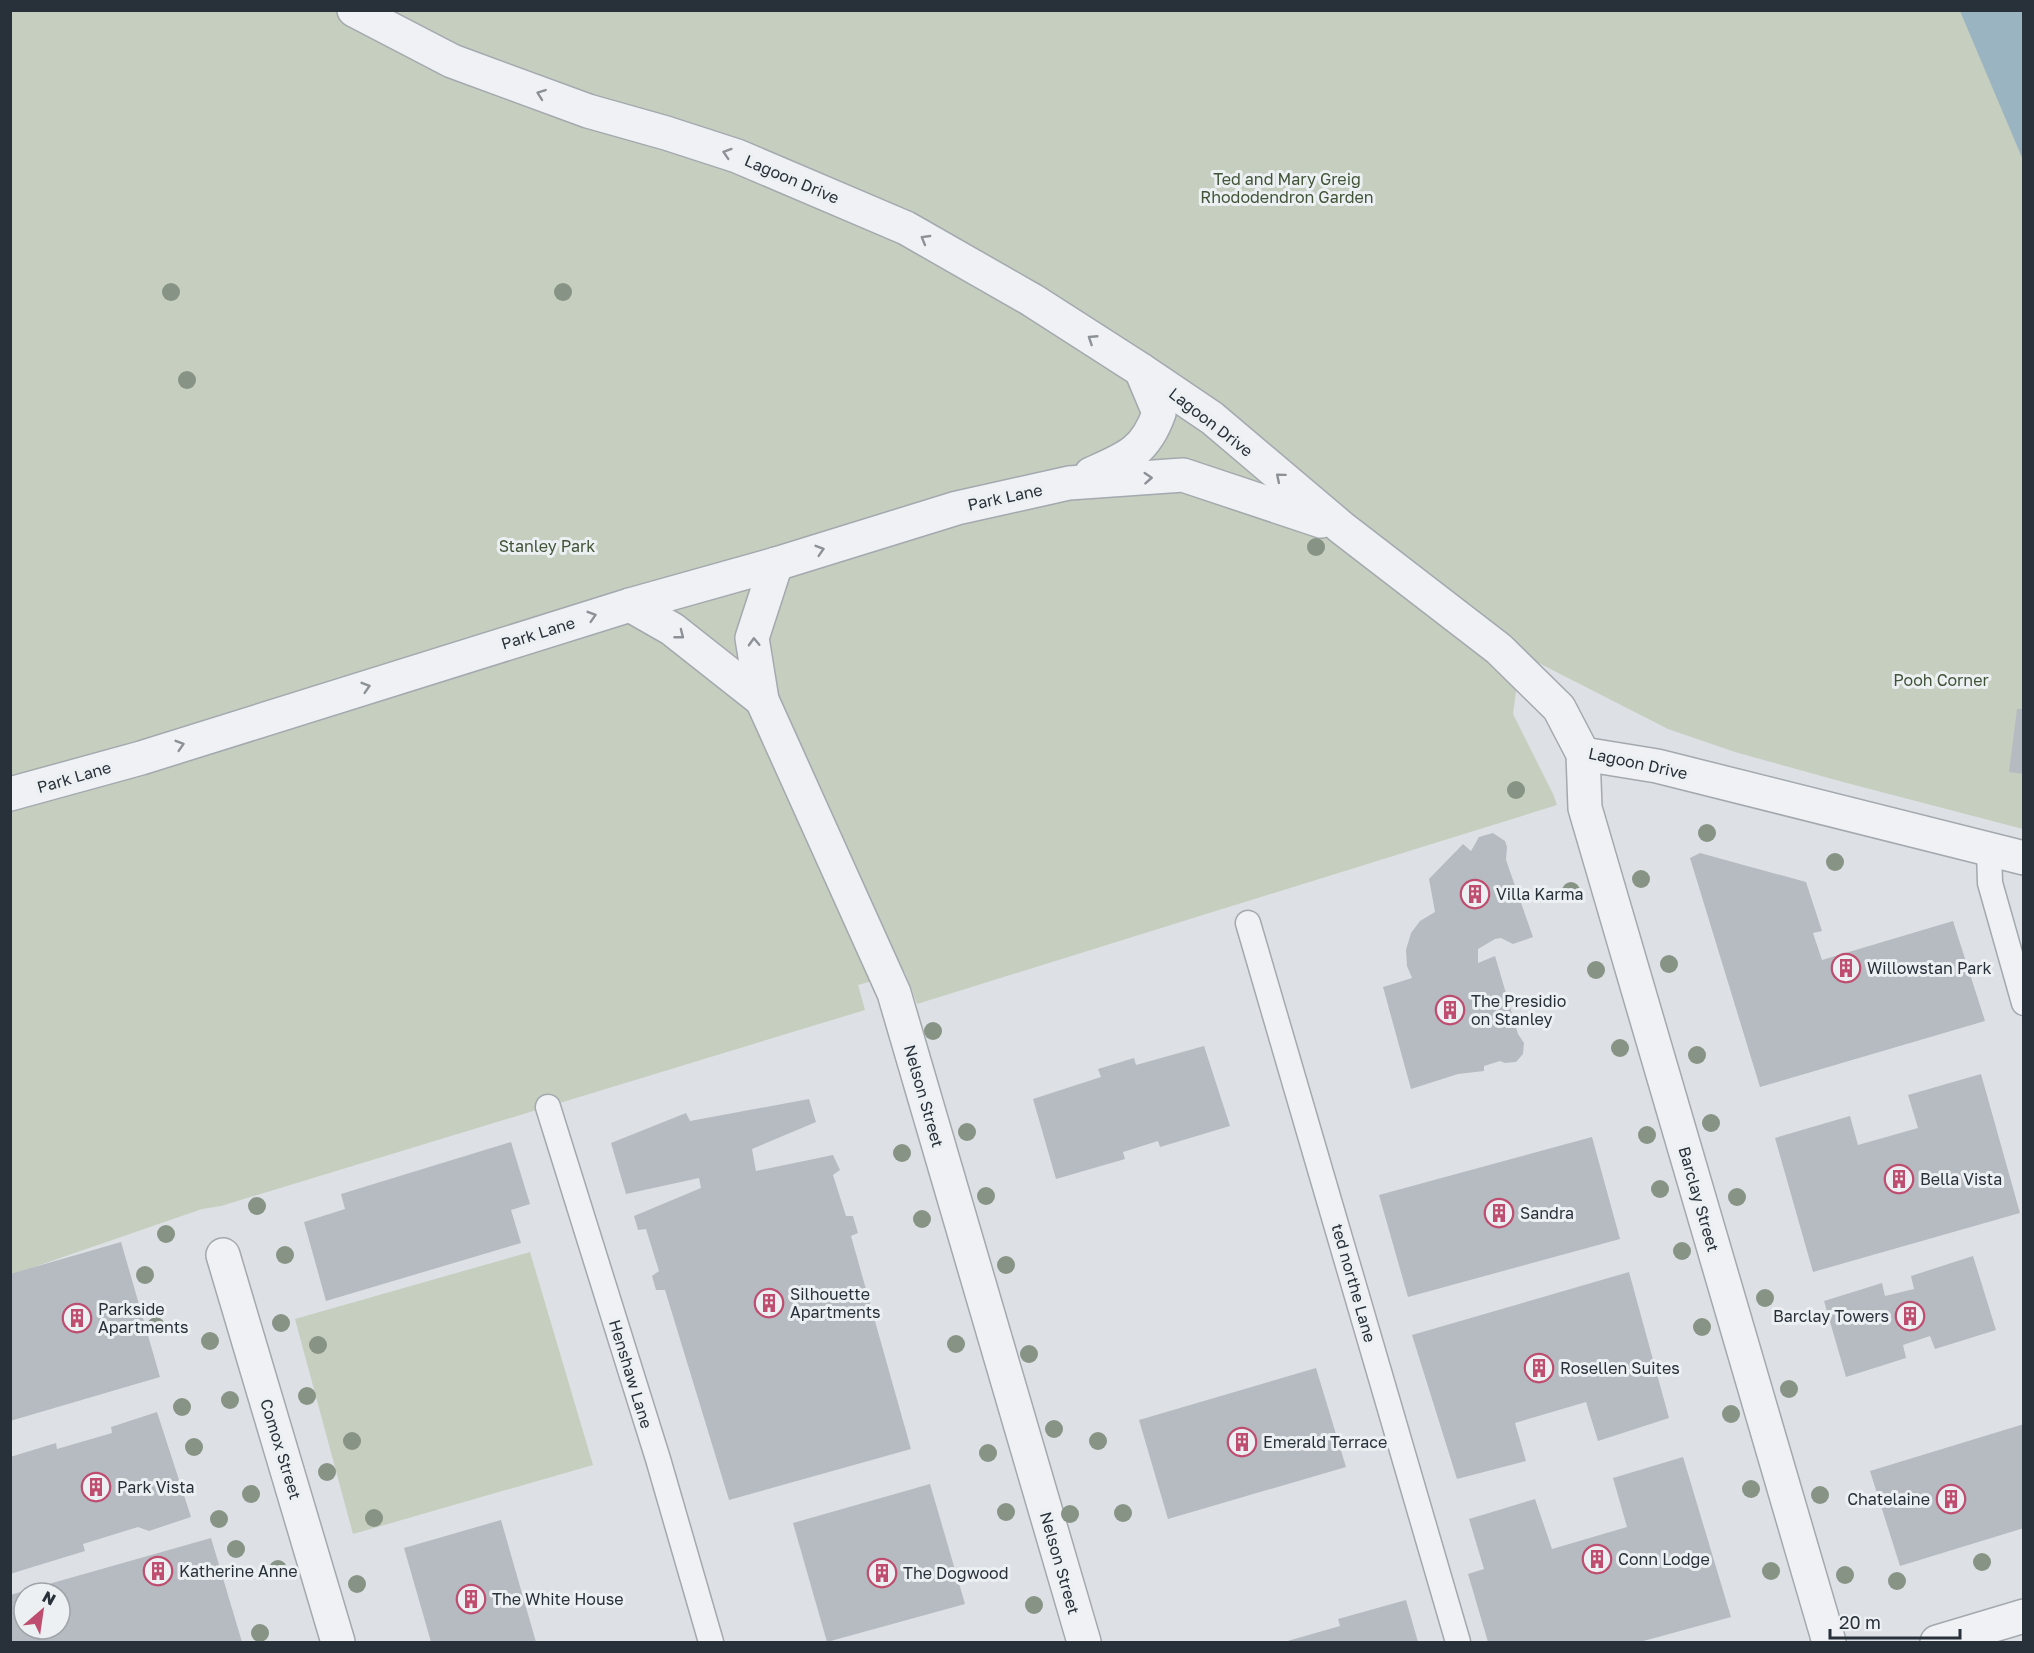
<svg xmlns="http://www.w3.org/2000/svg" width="2034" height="1653" font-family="'Golos Text',sans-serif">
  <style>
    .green { fill: #c5cebf }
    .water { fill: #9bb4c2 }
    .building { fill: #b5bbc1; fill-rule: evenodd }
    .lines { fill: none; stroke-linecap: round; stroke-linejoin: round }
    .service-casing { stroke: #a3a9ae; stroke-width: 27 }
    .minor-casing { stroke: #a3a9ae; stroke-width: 36 }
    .service { stroke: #eff1f4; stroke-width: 24 }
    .minor { stroke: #eff1f4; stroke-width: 33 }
    .tree { fill: #879385 }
    .oneway { stroke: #8c9197 }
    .labels { text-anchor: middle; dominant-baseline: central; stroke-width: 6; stroke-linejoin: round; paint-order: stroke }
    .street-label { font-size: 16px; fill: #28313a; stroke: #ecf0f3 }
    .park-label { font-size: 16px; fill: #415437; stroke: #ecf0f3 }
    .poi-label { font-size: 16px; fill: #28313a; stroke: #ecf0f3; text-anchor: start }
  </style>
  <rect width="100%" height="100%" fill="#dde1e5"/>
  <!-- green -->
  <g class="green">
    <path d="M 10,11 L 2023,11 L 2023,829 L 1843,782 L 1735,752 L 1668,729 L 1521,654 L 1513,714 L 1553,794 L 1557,805 L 917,1004 L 905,972 L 858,985 L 865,1010 L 221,1206 L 202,1209 L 11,1275 Z"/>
    <path d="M 530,1252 L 593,1465 L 353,1534 L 295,1319 Z"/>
  </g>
  <!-- water -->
  <path class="water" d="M 1960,11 L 2023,11 L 2023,160 Z"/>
  <!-- building -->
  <g class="building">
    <path d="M 2017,709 L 2024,709 L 2024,774 L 2009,772 Z"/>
    <path d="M 1493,833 L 1505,841 L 1507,847 L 1506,860 L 1533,937 L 1513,944 L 1501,938 L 1495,939 L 1478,949 L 1478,963 L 1495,956 L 1518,1034 L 1524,1043 L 1523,1054 L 1516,1062 L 1505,1063 L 1500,1061 L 1484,1066 L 1484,1071 L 1458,1074 L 1411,1089 L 1383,987 L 1412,978 L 1407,966 L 1406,950 L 1411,933 L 1420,921 L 1435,912 L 1429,879 L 1463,844 L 1471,851 L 1479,837 Z"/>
    <path d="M 1700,853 L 1806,882 L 1822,931 L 1813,933 L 1822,960 L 1953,921 L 1985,1021 L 1760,1087 L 1690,858 Z"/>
    <path d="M 1204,1046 L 1230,1126 L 1160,1147 L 1158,1141 L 1123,1152 L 1125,1159 L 1056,1179 L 1033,1099 L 1101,1077 L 1098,1069 L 1134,1058 L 1136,1065 Z"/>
    <path d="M 1981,1074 L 2020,1213 L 1813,1272 L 1775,1138 L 1850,1116 L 1858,1145 L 1918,1128 L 1908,1095 Z"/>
    <path d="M 809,1099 L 816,1122 L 752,1149 L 756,1171 L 833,1155 L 840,1170 L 833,1175 L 846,1216 L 853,1216 L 858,1233 L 851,1236 L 911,1449 L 729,1500 L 665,1290 L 656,1290 L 652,1276 L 659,1271 L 646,1229 L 638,1230 L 634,1216 L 701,1188 L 699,1178 L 626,1194 L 611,1143 L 686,1113 L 690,1121 Z"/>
    <path d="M 1592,1137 L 1620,1239 L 1408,1297 L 1379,1195 Z"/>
    <path d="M 511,1142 L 530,1204 L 511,1210 L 521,1243 L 326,1301 L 304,1222 L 345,1209 L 341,1194 Z"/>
    <path d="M 121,1242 L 160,1377 L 10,1421 L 10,1274 Z"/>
    <path d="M 1973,1256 L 1996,1330 L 1935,1349 L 1930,1336 L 1903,1345 L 1906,1358 L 1846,1377 L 1824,1301 L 1882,1283 L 1885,1296 L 1914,1289 L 1911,1276 Z"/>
    <path d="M 1629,1272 L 1669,1418 L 1598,1441 L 1586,1402 L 1515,1423 L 1526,1461 L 1457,1479 L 1412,1335 Z"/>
    <path d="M 1316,1368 L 1346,1467 L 1168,1519 L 1139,1420 Z"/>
    <path d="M 157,1412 L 191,1517 L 149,1531 L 138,1527 L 83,1544 L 85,1551 L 10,1574 L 10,1457 L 56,1443 L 57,1449 L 112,1433 L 111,1427 Z"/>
    <path d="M 2024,1424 L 2024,1528 L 1900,1566 L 1870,1471 Z"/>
    <path d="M 1683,1457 L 1731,1617 L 1640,1642 L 1488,1642 L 1468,1574 L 1484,1569 L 1469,1519 L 1535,1499 L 1552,1549 L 1627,1527 L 1613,1478 Z"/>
    <path d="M 930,1484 L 965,1604 L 827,1642 L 793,1523 Z"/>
    <path d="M 501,1520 L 536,1642 L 431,1642 L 404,1548 Z"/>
    <path d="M 211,1538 L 242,1642 L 10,1642 L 10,1595 ZM 24,1593 L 60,1593 L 60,1629 L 24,1629 Z"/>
    <path d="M 1406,1600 L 1418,1642 L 1284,1642 L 1340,1626 L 1338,1619 Z"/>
  </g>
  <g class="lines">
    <!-- service casing -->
    <g class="service-casing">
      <g id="service">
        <path d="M 1989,849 L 1990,883 L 2024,1003"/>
        <path d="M 1248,923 L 1458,1642"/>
        <path d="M 548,1107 L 658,1459 L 711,1642"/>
      </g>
    </g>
    <!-- minor casing -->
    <g class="minor-casing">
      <g id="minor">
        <path d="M 354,10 L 452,61 L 588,111 L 666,133 L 737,156 L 906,228 L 1032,300 L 1141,370 L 1212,418 L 1342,528 L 1499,649 L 1559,708 L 1583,754 L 1585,808 L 1829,1642"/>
        <path d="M 1091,474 C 1127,458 1145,452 1159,413 L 1141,370"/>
        <path d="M 776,564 L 752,638 L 762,700 L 894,993 L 1084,1642"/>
        <path d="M 630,605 L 672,629 L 762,700"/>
        <path d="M 1583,754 L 1657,766 L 2024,858"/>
        <path d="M 10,794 L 141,758 L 630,605 L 776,564 L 957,508 L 1069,483 L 1183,475 L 1321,521"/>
        <path d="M 223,1255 L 338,1642"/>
        <path d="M 1937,1642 L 2024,1616"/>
      </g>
    </g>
    <!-- service -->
    <use href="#service" class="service"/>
    <!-- minor -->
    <use href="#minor" class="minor"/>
  </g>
  <!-- trees -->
  <g class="tree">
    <circle cx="171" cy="292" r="9"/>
    <circle cx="563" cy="292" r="9"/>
    <circle cx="187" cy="380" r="9"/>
    <circle cx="1316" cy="547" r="9"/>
    <circle cx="1516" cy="790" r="9"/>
    <circle cx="1707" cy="833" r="9"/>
    <circle cx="1835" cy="862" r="9"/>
    <circle cx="1641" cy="879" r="9"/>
    <circle cx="1571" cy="891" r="9"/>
    <circle cx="1669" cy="964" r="9"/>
    <circle cx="1596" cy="970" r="9"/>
    <circle cx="933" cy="1031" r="9"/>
    <circle cx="1620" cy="1048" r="9"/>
    <circle cx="1697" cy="1055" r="9"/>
    <circle cx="1711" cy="1123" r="9"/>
    <circle cx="967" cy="1132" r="9"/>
    <circle cx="1647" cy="1135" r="9"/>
    <circle cx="902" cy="1153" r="9"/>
    <circle cx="1660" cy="1189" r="9"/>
    <circle cx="986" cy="1196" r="9"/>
    <circle cx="1737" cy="1197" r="9"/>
    <circle cx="257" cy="1206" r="9"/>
    <circle cx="922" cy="1219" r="9"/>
    <circle cx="166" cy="1234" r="9"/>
    <circle cx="1682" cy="1251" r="9"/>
    <circle cx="285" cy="1255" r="9"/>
    <circle cx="1006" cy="1265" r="9"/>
    <circle cx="145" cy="1275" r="9"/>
    <circle cx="1765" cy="1298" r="9"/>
    <circle cx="281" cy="1323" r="9"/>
    <circle cx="156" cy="1326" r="9"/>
    <circle cx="1702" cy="1327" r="9"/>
    <circle cx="210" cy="1341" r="9"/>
    <circle cx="956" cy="1344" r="9"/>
    <circle cx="318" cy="1345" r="9"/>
    <circle cx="1029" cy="1354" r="9"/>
    <circle cx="1789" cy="1389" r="9"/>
    <circle cx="307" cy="1396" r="9"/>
    <circle cx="230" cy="1400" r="9"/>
    <circle cx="182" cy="1407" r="9"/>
    <circle cx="1731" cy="1414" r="9"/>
    <circle cx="1054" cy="1429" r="9"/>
    <circle cx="352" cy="1441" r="9"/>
    <circle cx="1098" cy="1441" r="9"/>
    <circle cx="194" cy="1447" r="9"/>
    <circle cx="988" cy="1453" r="9"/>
    <circle cx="327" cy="1472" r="9"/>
    <circle cx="1751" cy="1489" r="9"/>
    <circle cx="251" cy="1494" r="9"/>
    <circle cx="1820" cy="1495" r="9"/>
    <circle cx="1006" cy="1512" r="9"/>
    <circle cx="1123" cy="1513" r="9"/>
    <circle cx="1070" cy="1514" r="9"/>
    <circle cx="374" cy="1518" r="9"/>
    <circle cx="219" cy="1519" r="9"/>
    <circle cx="236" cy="1549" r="9"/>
    <circle cx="1982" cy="1562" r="9"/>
    <circle cx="278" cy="1569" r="9"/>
    <circle cx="1771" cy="1571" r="9"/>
    <circle cx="1845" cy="1575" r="9"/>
    <circle cx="1897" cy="1581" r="9"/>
    <circle cx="357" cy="1584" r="9"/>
    <circle cx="1034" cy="1605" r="9"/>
    <circle cx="260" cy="1633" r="9"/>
  </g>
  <!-- one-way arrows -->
  <defs><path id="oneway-chevron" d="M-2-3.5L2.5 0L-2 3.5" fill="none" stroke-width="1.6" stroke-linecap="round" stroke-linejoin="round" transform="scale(1.5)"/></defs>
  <g class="oneway">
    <use href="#oneway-chevron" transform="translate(541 94) rotate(-160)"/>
    <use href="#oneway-chevron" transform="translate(727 153) rotate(-162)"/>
    <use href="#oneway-chevron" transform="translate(925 239) rotate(-150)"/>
    <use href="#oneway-chevron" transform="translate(1092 339) rotate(-147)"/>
    <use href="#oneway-chevron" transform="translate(1280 477) rotate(-140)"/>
    <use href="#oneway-chevron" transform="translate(1148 478) rotate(-4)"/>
    <use href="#oneway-chevron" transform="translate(820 550) rotate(-17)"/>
    <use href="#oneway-chevron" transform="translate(592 616) rotate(-17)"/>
    <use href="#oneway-chevron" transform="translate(680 635) rotate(38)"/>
    <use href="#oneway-chevron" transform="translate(754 642) rotate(-92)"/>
    <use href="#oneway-chevron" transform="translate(366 687) rotate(-17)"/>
    <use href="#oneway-chevron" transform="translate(180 745) rotate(-17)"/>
  </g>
  <!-- icons -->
  <defs>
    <g id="building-ring" transform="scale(1.5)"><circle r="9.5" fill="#ecf0f3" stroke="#bf4d6f" stroke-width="1.5"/><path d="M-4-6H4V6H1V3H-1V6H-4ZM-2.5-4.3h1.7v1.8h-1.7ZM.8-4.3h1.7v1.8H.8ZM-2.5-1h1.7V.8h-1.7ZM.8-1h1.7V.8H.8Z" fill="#bf4d6f"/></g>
  </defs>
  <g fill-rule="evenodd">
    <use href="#building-ring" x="1475" y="894"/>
    <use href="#building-ring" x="1846" y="968"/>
    <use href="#building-ring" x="1450" y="1010"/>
    <use href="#building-ring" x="1899" y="1179"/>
    <use href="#building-ring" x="1499" y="1213"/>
    <use href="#building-ring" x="769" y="1303"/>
    <use href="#building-ring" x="1910" y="1316"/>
    <use href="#building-ring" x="77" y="1318"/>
    <use href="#building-ring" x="1539" y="1368"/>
    <use href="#building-ring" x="1242" y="1442"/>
    <use href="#building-ring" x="96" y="1487"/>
    <use href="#building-ring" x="1951" y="1499"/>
    <use href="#building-ring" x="1597" y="1559"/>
    <use href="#building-ring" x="158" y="1571"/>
    <use href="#building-ring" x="882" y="1573"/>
    <use href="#building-ring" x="471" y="1599"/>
  </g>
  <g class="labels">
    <!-- street labels -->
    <g class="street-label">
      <text transform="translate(792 179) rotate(23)">Lagoon Drive</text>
      <text transform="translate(1211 422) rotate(38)">Lagoon Drive</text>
      <text transform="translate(1005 497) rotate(-12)">Park Lane</text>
      <text transform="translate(538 633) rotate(-17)">Park Lane</text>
      <text transform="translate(1638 763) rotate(12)">Lagoon Drive</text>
      <text transform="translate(74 777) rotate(-16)">Park Lane</text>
      <text transform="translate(924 1096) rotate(74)">Nelson Street</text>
      <text transform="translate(1699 1199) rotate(74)">Barclay Street</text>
      <text transform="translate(1354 1283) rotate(74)">ted northe Lane</text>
      <text transform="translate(631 1374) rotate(73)">Henshaw Lane</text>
      <text transform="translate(281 1449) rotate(73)">Comox Street</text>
      <text transform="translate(1060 1563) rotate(74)">Nelson Street</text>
    </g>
    <!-- park labels -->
    <g class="park-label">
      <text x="1287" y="179">Ted and Mary Greig<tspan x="1287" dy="18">Rhododendron Garden</tspan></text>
      <text x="547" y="546">Stanley Park</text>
      <text x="1941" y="680">Pooh Corner</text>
    </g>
    <!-- poi labels -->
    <g class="poi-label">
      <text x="1496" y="894">Villa Karma</text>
      <text x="1867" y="968">Willowstan Park</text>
      <text x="1471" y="1001">The Presidio<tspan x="1471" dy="18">on Stanley</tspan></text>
      <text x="1920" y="1179">Bella Vista</text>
      <text x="1520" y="1213">Sandra</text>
      <text x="790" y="1294">Silhouette<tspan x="790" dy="18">Apartments</tspan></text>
      <text x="98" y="1309">Parkside<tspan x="98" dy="18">Apartments</tspan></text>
      <text x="1889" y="1316" text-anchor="end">Barclay Towers</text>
      <text x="1560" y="1368">Rosellen Suites</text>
      <text x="1263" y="1442">Emerald Terrace</text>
      <text x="117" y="1487">Park Vista</text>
      <text x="1930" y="1499" text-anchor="end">Chatelaine</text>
      <text x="1618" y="1559">Conn Lodge</text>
      <text x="179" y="1571">Katherine Anne</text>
      <text x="903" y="1573">The Dogwood</text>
      <text x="492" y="1599">The White House</text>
    </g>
  </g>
  <!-- border -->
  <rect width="2034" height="1653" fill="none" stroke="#28313a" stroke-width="24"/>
  <!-- north arrow -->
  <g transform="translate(42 1611) rotate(29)"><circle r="28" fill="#ecf0f3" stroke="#9ea4a9" stroke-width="1.5"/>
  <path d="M0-4.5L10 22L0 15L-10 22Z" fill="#bf4d6f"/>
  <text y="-9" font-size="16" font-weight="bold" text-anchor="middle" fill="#28313a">N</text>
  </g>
  <!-- scale -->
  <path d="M1830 1629v9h130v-9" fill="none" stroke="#28313a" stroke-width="3"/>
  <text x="1839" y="1629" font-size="18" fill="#28313a" stroke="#ecf0f3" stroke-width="4.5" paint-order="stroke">20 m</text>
</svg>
